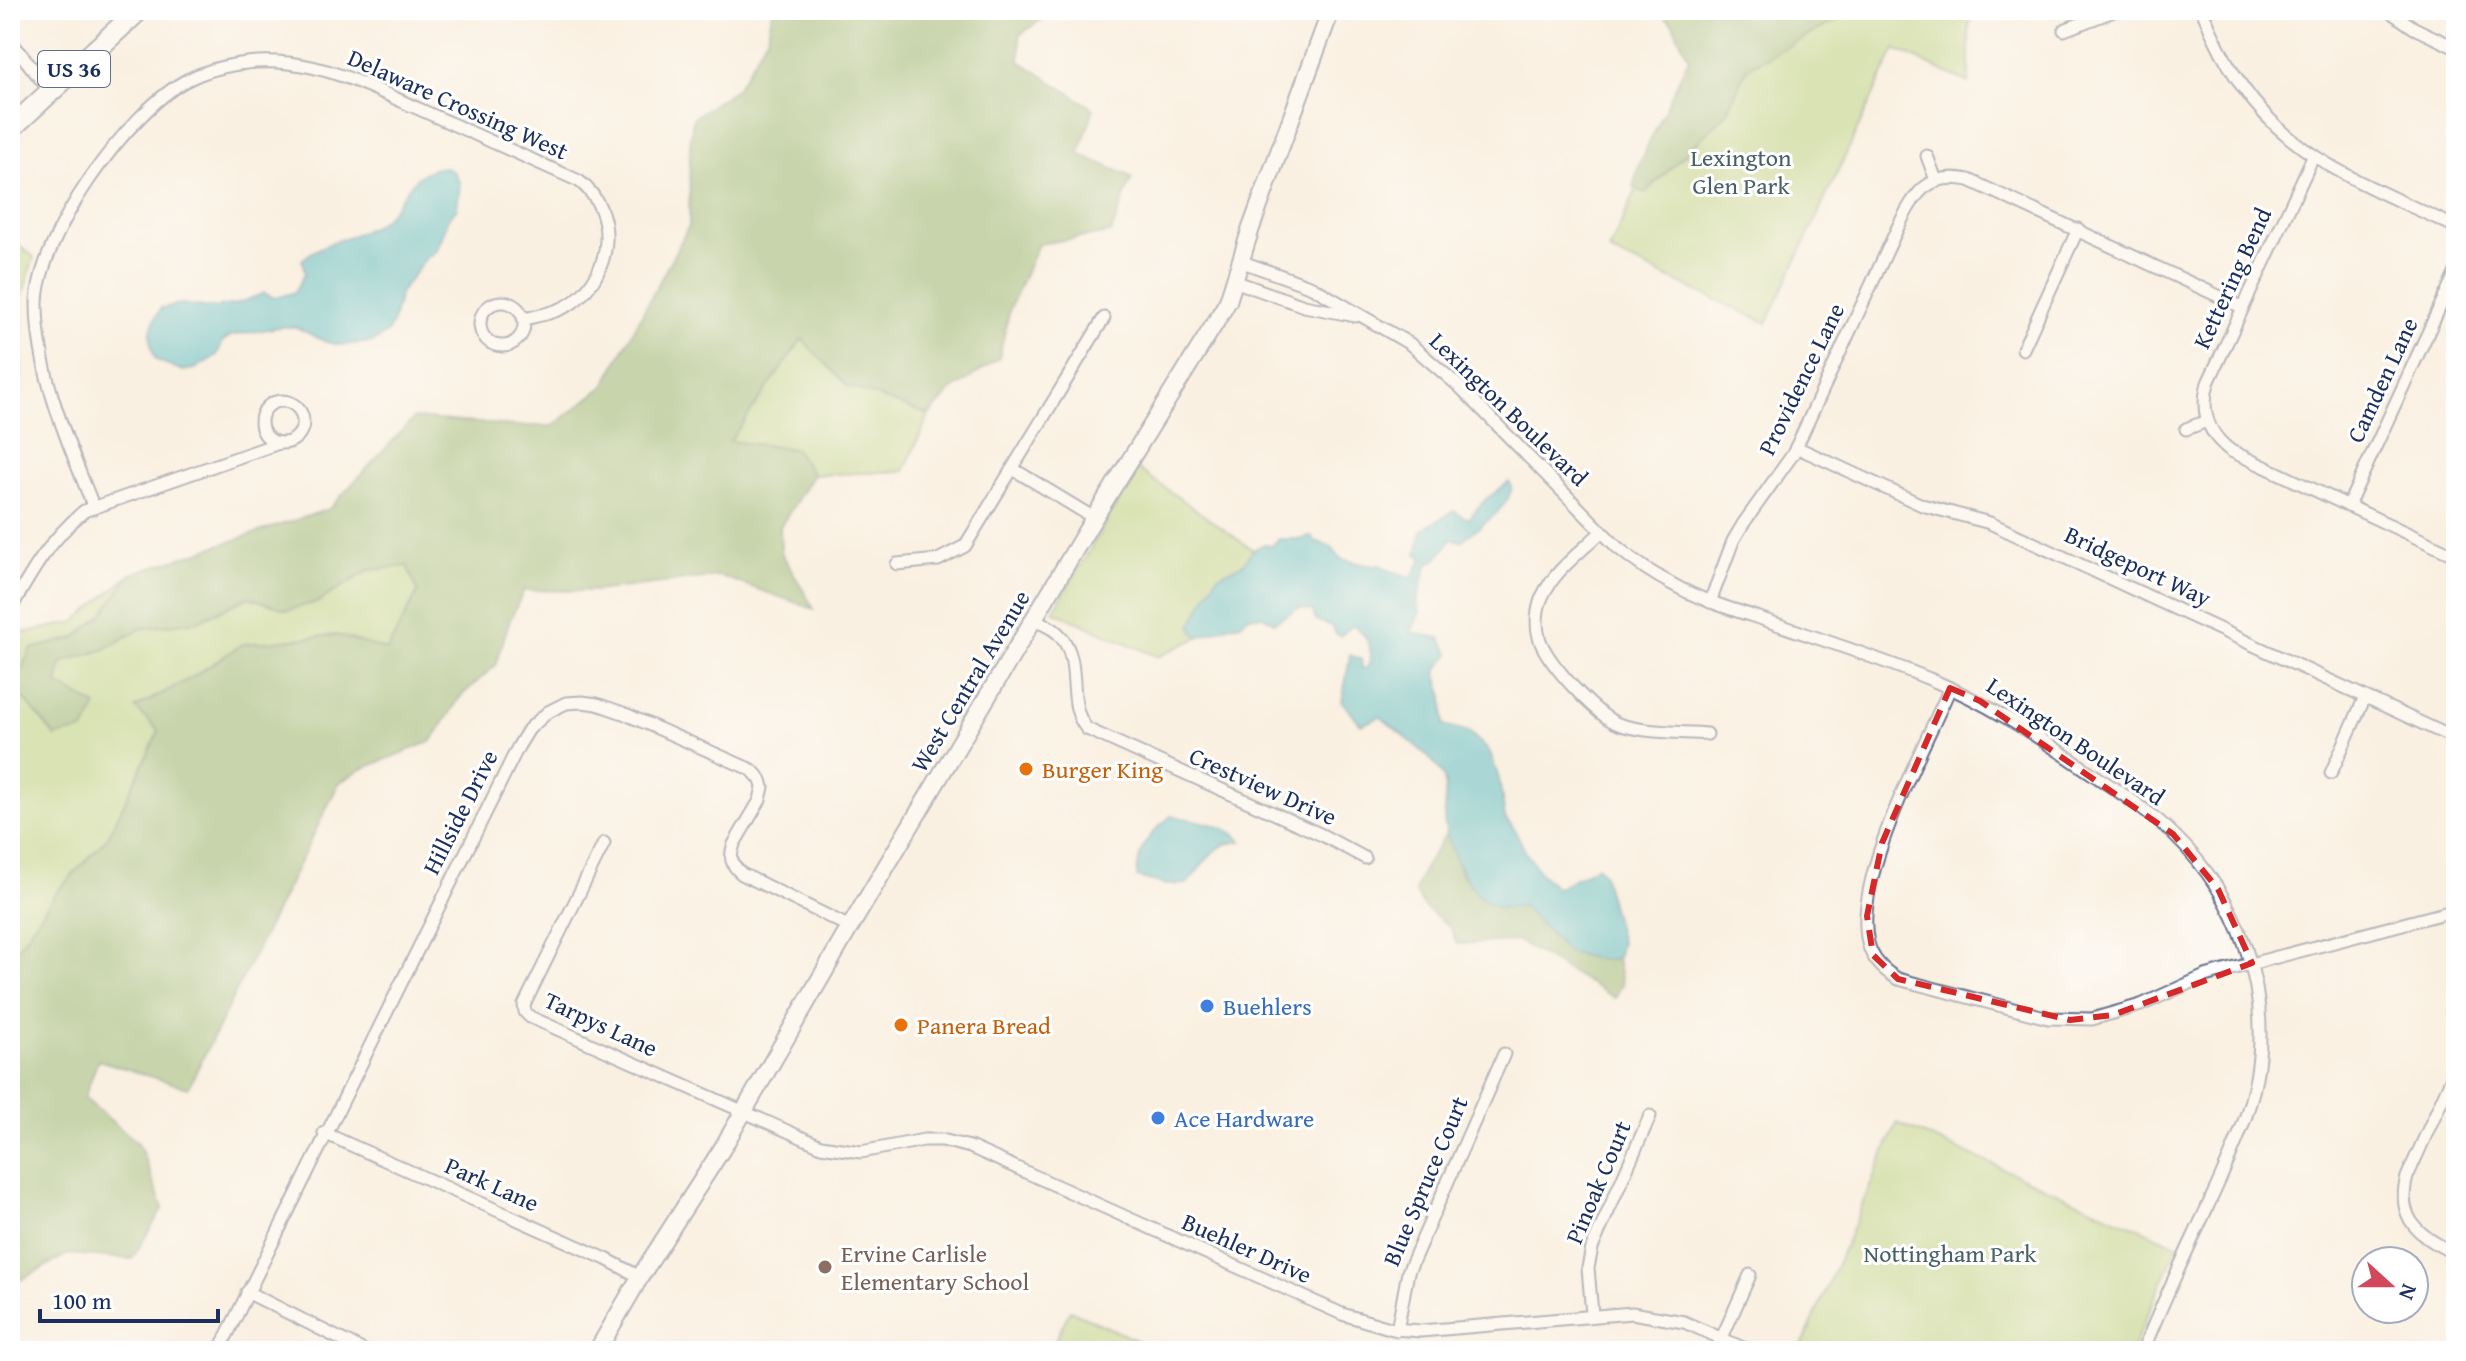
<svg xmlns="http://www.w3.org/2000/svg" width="2466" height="1361" font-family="'Gentium Book Plus',serif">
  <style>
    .green { fill: #b2d27a; stroke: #66806c; stroke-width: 2 }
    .forest { fill: #8db46a; stroke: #547264; stroke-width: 2 }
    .water { fill: #4cb9c5; stroke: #347492; stroke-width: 2 }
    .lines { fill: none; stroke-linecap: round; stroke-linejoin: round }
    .street-casing { stroke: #69738c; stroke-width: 15 }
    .secondary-casing { stroke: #69738c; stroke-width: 20 }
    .highway-casing { stroke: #69738c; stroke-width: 24 }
    .street { stroke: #fff; stroke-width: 11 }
    .secondary { stroke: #fff; stroke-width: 16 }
    .highway { stroke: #fff; stroke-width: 20 }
    .marked { fill: none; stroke: #d62828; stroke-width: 6; stroke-dasharray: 16 10; stroke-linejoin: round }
    .food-dot { fill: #e8710a; stroke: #fff; stroke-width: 3 }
    .shop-dot { fill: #3f7fe0; stroke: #fff; stroke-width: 3 }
    .education-dot { fill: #8d6e63; stroke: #fff; stroke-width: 3 }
    .labels { text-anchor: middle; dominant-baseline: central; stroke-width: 6; stroke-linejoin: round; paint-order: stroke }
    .shield { fill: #fff; stroke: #5f6d8e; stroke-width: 2 }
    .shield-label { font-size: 22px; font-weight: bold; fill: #1b2f5e }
    .street-label { font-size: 24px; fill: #1b2f5e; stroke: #fff }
    .park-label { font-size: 24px; fill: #486066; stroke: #fff }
    .food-label { font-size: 24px; fill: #c56008; stroke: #fff; text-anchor: start }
    .shop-label { font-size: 24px; fill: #366cbe; stroke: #fff; text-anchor: start }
    .education-label { font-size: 24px; fill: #785e54; stroke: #fff; text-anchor: start }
  </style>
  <rect width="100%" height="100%" fill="#fff"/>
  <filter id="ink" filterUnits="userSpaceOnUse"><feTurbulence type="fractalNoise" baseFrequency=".0125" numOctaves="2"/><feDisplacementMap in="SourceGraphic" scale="16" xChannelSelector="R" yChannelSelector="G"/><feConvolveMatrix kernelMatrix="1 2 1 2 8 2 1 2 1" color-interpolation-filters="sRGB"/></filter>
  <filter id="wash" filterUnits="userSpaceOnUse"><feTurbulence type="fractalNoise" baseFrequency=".006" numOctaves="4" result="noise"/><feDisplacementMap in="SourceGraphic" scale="32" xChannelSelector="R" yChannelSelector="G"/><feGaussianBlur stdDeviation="1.8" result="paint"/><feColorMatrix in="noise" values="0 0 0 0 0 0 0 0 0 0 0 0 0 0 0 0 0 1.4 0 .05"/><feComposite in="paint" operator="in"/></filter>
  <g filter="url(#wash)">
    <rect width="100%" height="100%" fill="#f9f0e1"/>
    <!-- green -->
    <g class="green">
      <path d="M 1657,10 L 1973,10 L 1969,27 L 1969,83 L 1895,49 L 1767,323 L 1609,251 L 1673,107 L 1689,58 L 1673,24 Z"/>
      <path d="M 10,239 L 34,257 L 22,298 L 21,379 L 10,392 Z"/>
      <path d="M 803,338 L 847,386 L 929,415 L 904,471 L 813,475 L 795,449 L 729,441 Z"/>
      <path d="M 1138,469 L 1253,550 L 1243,564 L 1228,573 L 1195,634 L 1201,636 L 1158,657 L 1053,611 Z"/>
      <path d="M 407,566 L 418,592 L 387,651 L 336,635 L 243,644 L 191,678 L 136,708 L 159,731 L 108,837 L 56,893 L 10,959 L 10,769 L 21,754 L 10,734 L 10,649 L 23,633 L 75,622 L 131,574 L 103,614 L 75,638 L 31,649 L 14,685 L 55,736 L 57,684 L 62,662 L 103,650 L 140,629 L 198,621 L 249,597 L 287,610 L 318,602 L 369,570 Z"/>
      <path d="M 1897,1123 L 2178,1245 L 2132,1351 L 1800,1351 Z"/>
      <path d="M 1070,1310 L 1160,1351 L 1050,1351 Z"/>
    </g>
    <!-- forest -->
    <g class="forest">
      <path d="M 773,10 L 1054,10 L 1020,35 L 1020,61 L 1094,109 L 1079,154 L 1132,177 L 1111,233 L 1038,244 L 1010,308 L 999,358 L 950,392 L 929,415 L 847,386 L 802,339 L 730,441 L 795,449 L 813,475 L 780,527 L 781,552 L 814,609 L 720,576 L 595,591 L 524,590 L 509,622 L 496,665 L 461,696 L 432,741 L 362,769 L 339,783 L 188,1088 L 98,1060 L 84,1098 L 139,1144 L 163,1208 L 132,1259 L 68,1254 L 10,1286 L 10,959 L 56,893 L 108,837 L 159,731 L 135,708 L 191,678 L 243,644 L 337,635 L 387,650 L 418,592 L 407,566 L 369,570 L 318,602 L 287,610 L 249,597 L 198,621 L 140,629 L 103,650 L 62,662 L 57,684 L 97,706 L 84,730 L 55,736 L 13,685 L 31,649 L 75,638 L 103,614 L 131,574 L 329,509 L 414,418 L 515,426 L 553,426 L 604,386 L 689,226 L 690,146 L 693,118 L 737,88 L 767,37 Z"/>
      <path d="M 1657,10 L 1834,10 L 1845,16 L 1747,68 L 1727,113 L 1645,193 L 1633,187 L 1641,160 L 1689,58 L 1673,24 Z"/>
      <path d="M 1447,832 L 1461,874 L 1498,908 L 1523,906 L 1569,953 C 1585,954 1601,963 1617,958 L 1622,984 L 1615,998 L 1517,941 L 1457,944 L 1450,927 L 1424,907 L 1415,891 L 1423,870 Z"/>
    </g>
    <!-- water -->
    <g class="water">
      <path d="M 444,167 L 454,172 L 460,184 L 457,208 L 449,218 L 437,250 L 426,258 L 400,293 L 393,322 L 387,333 L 373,342 L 341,345 L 326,342 L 296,327 L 279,327 L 231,336 L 223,341 L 217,355 L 195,369 L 183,371 L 156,360 C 147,339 149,327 161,308 L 181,304 L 212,308 L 237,304 L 264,293 L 275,298 L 295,292 L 305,273 L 302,260 C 325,239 356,239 380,222 C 406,203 406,170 444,167 Z"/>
      <path d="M 1509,482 L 1512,486 C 1510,509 1478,527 1461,541 L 1452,539 L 1437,559 L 1427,565 L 1417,603 L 1420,612 L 1411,633 L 1440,638 L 1450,654 L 1436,671 L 1443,694 L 1444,725 L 1469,732 L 1490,752 L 1499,779 L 1505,818 L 1515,830 L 1526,853 L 1544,877 L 1557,888 L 1597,866 L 1603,873 L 1621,942 L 1617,958 C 1601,963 1585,954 1569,953 L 1523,906 C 1516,906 1506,909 1499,908 C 1470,901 1446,844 1444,817 C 1443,803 1449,787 1442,774 C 1433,756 1396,731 1380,716 L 1374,720 L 1361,724 L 1342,702 L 1350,655 L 1361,659 L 1362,668 L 1367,668 C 1375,652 1368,635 1353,625 L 1340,636 L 1336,634 L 1331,626 L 1315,620 L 1313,611 L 1299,608 L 1274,622 L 1263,616 L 1247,616 L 1241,624 L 1234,624 L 1201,636 L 1195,634 L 1191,626 L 1217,576 L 1243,564 L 1253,550 L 1264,544 L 1272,546 L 1278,539 L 1302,539 L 1311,536 L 1315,541 L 1330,546 L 1341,559 L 1373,566 L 1380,565 L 1393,572 L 1412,577 L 1423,558 L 1417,554 L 1422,530 L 1454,511 L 1468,519 L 1485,500 Z"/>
      <path d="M 1171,816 C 1194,820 1225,823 1242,841 L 1226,844 L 1213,852 L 1187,884 L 1167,885 L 1137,877 C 1138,847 1148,835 1171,816 Z"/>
    </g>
  </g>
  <g filter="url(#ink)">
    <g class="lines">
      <!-- street casing -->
      <g class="street-casing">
        <g id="street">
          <path d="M 2202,10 C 2257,147 2332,169 2456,227"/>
          <path d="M 2388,10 L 2414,28 L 2456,48"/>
          <path d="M 2064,30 L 2116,10"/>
          <path d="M 10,40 L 50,91"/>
          <path d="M 1927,156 L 1936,180"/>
          <path d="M 2313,157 L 2208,383 C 2200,412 2208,434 2231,451 L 2456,556"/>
          <path d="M 1240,261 L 1312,287 L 1410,344 L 1460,387 L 1617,547 C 1634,561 1652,574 1672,584 C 1700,600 1731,609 1762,619 C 1819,639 1877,657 1932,680 C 1985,702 2031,732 2078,764 C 2111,787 2147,808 2175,836 C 2239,898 2272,990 2256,1078 C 2249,1116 2233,1150 2217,1186 C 2192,1241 2165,1295 2143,1351"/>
          <path d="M 1234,281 L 1304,306 L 1356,316"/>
          <circle cx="502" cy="324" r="22"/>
          <path d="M 2023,349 L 2078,229"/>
          <circle cx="282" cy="422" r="21"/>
          <path d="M 2186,429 L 2207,421"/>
          <path d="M 1796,447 L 1922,505 L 1990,523 L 2456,739"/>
          <path d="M 1013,469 L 1094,518"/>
          <path d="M 2348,506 L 2456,272"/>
          <path d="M 94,508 C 68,442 38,377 37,305 C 37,237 128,111 187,80 C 216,65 256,59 288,63 C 335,68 376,90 419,109 C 472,133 526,157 579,181 C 618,211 613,270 576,300 C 561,312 541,315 524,319"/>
          <path d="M 1601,532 C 1582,551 1555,570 1543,595 C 1536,609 1535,628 1541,643 C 1551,666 1598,718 1621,725 C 1648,733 1679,732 1707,734"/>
          <path d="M 897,564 L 938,560 L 965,546 L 1104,318"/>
          <path d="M 1710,602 L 1733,541 L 1743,524 L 1793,454 L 1898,227 C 1915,194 1927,171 1969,180 L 2242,307"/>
          <path d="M 10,610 C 32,571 49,541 84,511 L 279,443"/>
          <path d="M 1034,620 C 1043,624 1055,628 1061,637 C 1083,663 1065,704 1087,729 L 1322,835 L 1365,858"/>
          <path d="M 1950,688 C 1924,748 1852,879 1868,943 C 1872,959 1884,971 1898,979 L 2048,1018 L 2092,1019 L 2141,1005 L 2205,976 L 2456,910"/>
          <path d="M 2331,773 L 2365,697"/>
          <path d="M 604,843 L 524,1005 L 525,1012 L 530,1017 L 821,1146 L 861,1152 L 924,1140 L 942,1140 L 970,1147 L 1342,1314 L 1393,1329 L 1421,1331 L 1632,1313 L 1684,1322 L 1750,1351"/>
          <path d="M 2456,1068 L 2407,1177 C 2395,1220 2422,1238 2456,1254"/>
          <path d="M 324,1133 L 606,1259 L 640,1277"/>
          <path d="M 247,1292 L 364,1351"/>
          <path d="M 1592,1314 L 1588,1268 L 1592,1248 L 1650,1116"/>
          <path d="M 1397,1330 L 1408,1272 L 1504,1054"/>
          <path d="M 219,1351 L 518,747 L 529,729 L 548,712 L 566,703 L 582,702 L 597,704 L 623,713 L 752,770 L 761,780 L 763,787 L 760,800 L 734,844 C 729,857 731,865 742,874 L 850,927"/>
          <path d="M 1716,1351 L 1750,1275"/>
        </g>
      </g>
      <!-- secondary casing -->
      <g class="secondary-casing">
        <path id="secondary" d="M 597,1351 L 640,1277 L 722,1149 L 850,927 L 1094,518 L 1217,320 L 1228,301 L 1251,228 L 1331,10"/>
      </g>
      <!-- highway casing -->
      <g class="highway-casing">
        <path id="highway" d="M 10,129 L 139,10"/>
      </g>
      <!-- street -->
      <use href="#street" class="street"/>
      <!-- secondary -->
      <use href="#secondary" class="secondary"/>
      <!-- highway -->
      <use href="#highway" class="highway"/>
    </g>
  </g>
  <!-- marked area -->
  <path d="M0 0H2466V1361H0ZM 1950,688 L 1980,701 L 2173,834 L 2218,889 L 2252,963 L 2113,1015 L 2070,1020 L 1898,979 L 1873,955 L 1867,916 L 1882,843 Z" fill="#f9f0e1" fill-opacity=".55" fill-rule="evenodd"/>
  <path class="marked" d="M 1950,688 L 1980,701 L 2173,834 L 2218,889 L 2252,963 L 2113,1015 L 2070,1020 L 1898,979 L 1873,955 L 1867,916 L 1882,843 Z"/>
  <!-- markers -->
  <g class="food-dot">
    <circle cx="1026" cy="769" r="8"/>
    <circle cx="901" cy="1025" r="8"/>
  </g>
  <g class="shop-dot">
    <circle cx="1207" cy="1006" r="8"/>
    <circle cx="1158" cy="1118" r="8"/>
  </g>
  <circle class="education-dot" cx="825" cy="1267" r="8"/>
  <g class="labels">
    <!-- shield labels -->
    <rect class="shield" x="38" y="51" width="72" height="36" rx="6"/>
    <g class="shield-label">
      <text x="74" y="69">US 36</text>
    </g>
    <!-- street labels -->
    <g class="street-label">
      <text transform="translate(458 104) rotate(24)">Delaware Crossing West</text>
      <text transform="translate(2232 278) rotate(-65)">Kettering Bend</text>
      <text transform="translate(1801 379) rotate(-64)">Providence Lane</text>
      <text transform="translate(2382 380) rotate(-65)">Camden Lane</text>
      <text transform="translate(1509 409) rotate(44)">Lexington Boulevard</text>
      <text transform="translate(2138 566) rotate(25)">Bridgeport Way</text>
      <text transform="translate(970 681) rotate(-59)">West Central Avenue</text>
      <text transform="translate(2076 741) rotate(34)">Lexington Boulevard</text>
      <text transform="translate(1263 786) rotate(24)">Crestview Drive</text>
      <text transform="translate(460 812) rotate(-63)">Hillside Drive</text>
      <text transform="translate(601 1024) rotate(25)">Tarpys Lane</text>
      <text transform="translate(1425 1181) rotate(-67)">Blue Spruce Court</text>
      <text transform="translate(1598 1182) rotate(-67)">Pinoak Court</text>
      <text transform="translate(492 1184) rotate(24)">Park Lane</text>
      <text transform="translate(1247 1248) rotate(24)">Buehler Drive</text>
    </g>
    <!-- park labels -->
    <g class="park-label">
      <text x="1741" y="157">Lexington<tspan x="1741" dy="28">Glen Park</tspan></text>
      <text x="1950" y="1253">Nottingham Park</text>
    </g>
    <!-- food labels -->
    <g class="food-label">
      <text x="1042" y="769">Burger King</text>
      <text x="917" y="1025">Panera Bread</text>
    </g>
    <!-- shop labels -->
    <g class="shop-label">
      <text x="1223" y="1006">Buehlers</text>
      <text x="1174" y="1118">Ace Hardware</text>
    </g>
    <!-- education labels -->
    <g class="education-label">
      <text x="841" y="1253">Ervine Carlisle<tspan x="841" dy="28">Elementary School</tspan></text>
    </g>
  </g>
  <!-- margin -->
  <rect width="2466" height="1361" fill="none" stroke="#fff" stroke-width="40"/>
  <!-- north arrow -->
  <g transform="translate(2390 1285) rotate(111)"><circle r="38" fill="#ffffff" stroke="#a4acbf" stroke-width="2"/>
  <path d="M0-6L14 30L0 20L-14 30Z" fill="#d1495b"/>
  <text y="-12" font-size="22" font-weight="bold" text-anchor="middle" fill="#1b2f5e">N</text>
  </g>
  <!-- scale -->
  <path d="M40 1309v12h178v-12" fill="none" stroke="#1b2f5e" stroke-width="4"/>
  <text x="52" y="1309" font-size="24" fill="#1b2f5e" stroke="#ffffff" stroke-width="6" paint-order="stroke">100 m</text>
</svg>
